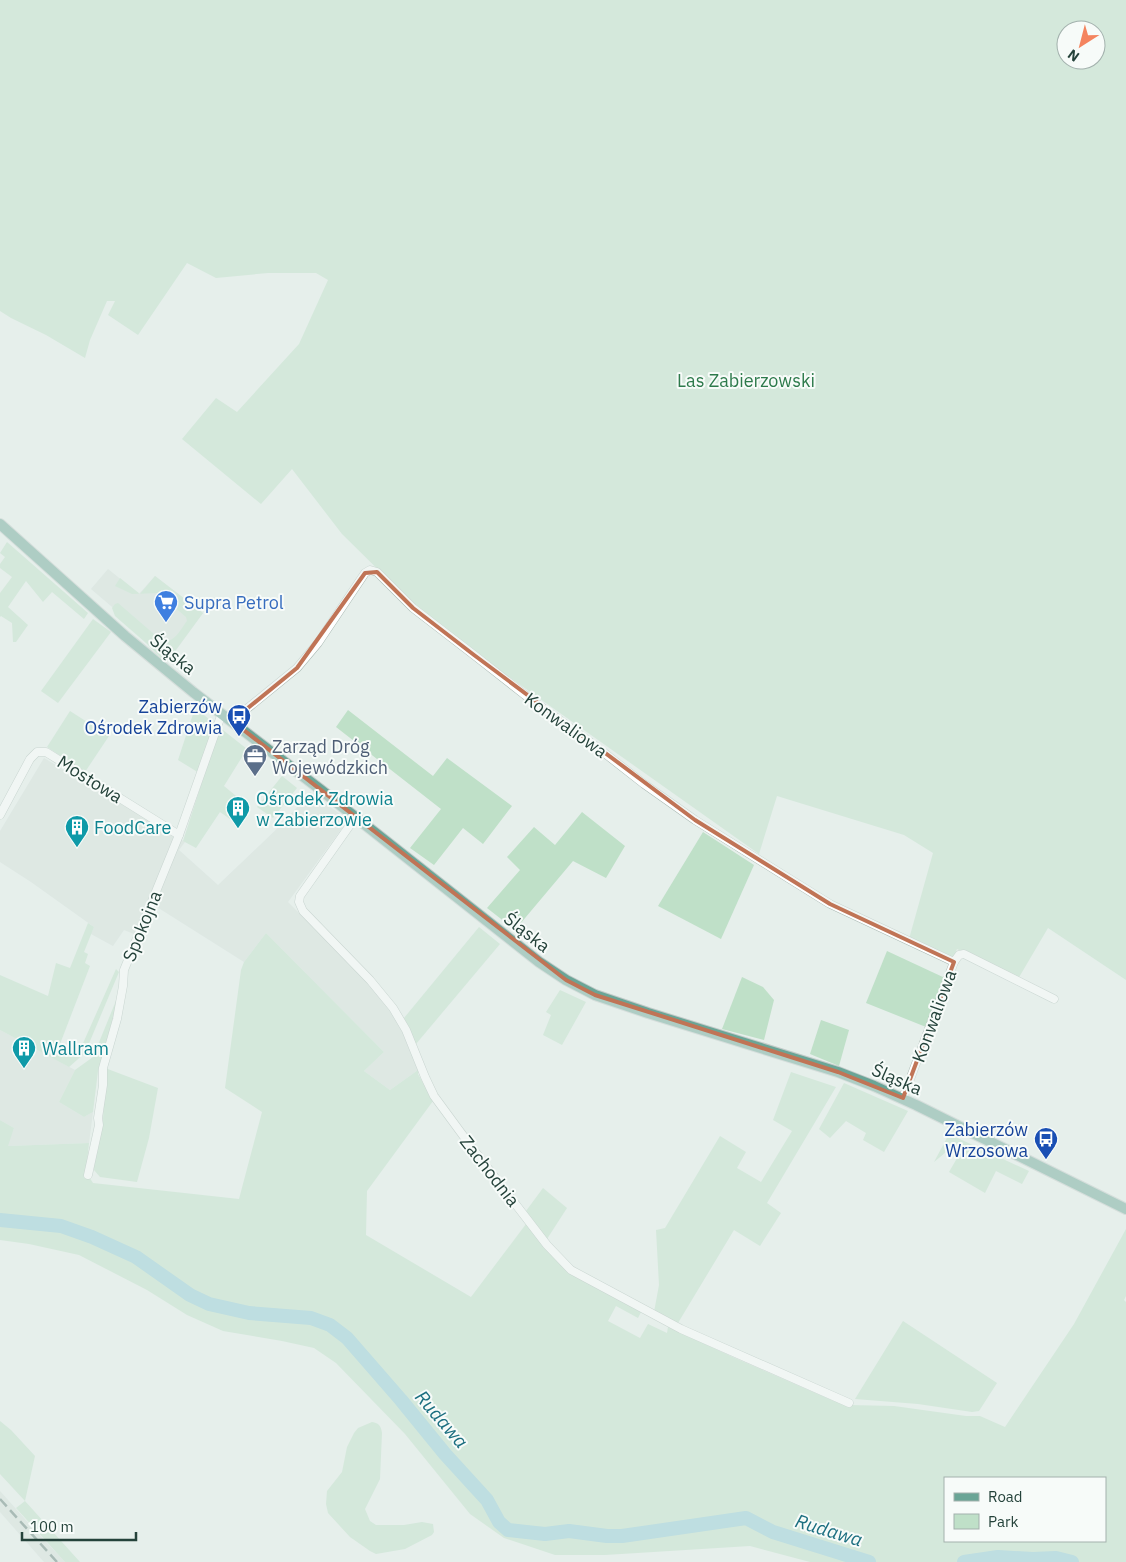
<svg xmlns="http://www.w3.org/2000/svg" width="1126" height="1562" font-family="'IBM Plex Sans',sans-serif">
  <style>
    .built { fill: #d4dfda }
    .green { fill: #bfe0c8; fill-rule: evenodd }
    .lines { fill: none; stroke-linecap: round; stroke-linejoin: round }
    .river { stroke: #8ec9d4; stroke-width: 14 }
    .minor-casing { stroke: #a8b8b2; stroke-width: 9 }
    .major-casing { stroke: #c2cac8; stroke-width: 12 }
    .minor { stroke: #fff; stroke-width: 8 }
    .major { stroke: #6aa596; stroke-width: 10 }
    .rail { stroke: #5f7d75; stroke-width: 2.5; stroke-dasharray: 10 5; stroke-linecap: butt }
    .marked { fill: none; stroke: #c07456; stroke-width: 4; stroke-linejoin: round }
    .labels { text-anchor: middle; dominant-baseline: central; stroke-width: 4; stroke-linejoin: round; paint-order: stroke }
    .park-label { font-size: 18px; fill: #2d7a4b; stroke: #f7fbf9 }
    .shop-label { font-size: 18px; fill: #366cbe; stroke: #f7fbf9; text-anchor: start }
    .street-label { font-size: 18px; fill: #24423a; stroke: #f7fbf9 }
    .transit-label { font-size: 18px; fill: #164399; stroke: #f7fbf9; text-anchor: end }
    .service-label { font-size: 18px; fill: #4e5e75; stroke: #f7fbf9; text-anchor: start }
    .culture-label { font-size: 18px; fill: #0d838f; stroke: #f7fbf9; text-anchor: start }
    .water-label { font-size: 19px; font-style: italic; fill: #1c6f80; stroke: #f7fbf9 }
  </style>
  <rect width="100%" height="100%" fill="#e6efeb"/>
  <!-- built -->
  <g class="built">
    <path d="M 108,569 L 139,594 L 155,576 L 203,613 L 171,657 L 91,589 Z"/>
    <path d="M 44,758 L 185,842 L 179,850 L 218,885 L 284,822 L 310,792 L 348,820 L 288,902 L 366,980 L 401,1026 L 418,1070 L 390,1090 L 364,1071 L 384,1052 L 266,933 L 244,962 L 149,902 L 134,934 L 124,930 L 113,946 L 91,934 L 94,927 L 31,882 L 0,862 L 0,831 Z"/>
    <path d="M 0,1030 L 75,1070 L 59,1102 L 84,1117 L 93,1112 L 89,1143 L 7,1146 L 14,1128 L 0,1120 Z"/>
    <path d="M 0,1491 L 33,1528 L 65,1562 L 44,1562 L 0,1512 Z"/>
  </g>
  <!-- green -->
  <g class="green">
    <path d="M 0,0 L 1126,0 L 1126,980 L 1048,928 L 1018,979 L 957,949 L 952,961 L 909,939 L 933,853 L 904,835 L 777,796 L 759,854 L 461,643 L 413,604 L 342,534 L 292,469 L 261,504 L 182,439 L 216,398 L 237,412 L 299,344 L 328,280 L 316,273 L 268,273 L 216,278 L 187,263 L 138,335 L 108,315 L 115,301 L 107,301 L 90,340 L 85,358 L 46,335 L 11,318 L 0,311 ZM 1066,30 L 1096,30 L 1096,60 L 1066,60 Z"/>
    <path d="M 7,542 L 88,613 L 84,619 L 52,592 L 43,602 L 26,581 L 8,607 L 28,625 L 16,642 L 13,642 L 12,623 L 1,616 L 0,617 L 0,593 L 12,577 L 0,568 L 0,564 L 5,557 L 0,553 Z"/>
    <path d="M 155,576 L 203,613 L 167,662 L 164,661 L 146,643 L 115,616 L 112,608 L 115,604 L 118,603 L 162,641 C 175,643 180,630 187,621 L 186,617 L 158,593 L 132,594 L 115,586 L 120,578 L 140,594 Z"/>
    <path d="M 93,619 L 111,632 L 58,703 L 41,691 Z"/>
    <path d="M 195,708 L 247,749 L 224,786 L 247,805 L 230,819 L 220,812 L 196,848 L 183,841 L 204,776 L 178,760 Z"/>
    <path d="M 348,710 L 433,776 L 447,758 L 512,806 L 483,844 L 463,828 L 434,865 L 410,848 L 441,809 L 336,727 Z"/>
    <path d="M 70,711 L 109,736 L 85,772 L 47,747 Z"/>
    <path d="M 282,776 L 297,788 L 273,818 L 257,807 Z"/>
    <path d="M 582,812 L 625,846 L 606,878 L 573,861 L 515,930 L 487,908 L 520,870 L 507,857 L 534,827 L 555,845 Z"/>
    <path d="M 703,832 L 754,865 L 721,939 L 658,906 Z"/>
    <path d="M 88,923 L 94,927 L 84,952 L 88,954 L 85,963 L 90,966 L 60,1044 L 73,1051 L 80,1050 L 116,969 L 119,972 L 85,1053 L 69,1067 L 0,1030 L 0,975 L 48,996 L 56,963 L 70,968 Z"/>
    <path d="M 479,927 L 500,944 L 416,1044 L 404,1018 Z"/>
    <path d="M 266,933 L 384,1052 L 364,1071 L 390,1090 L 418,1070 L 418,1074 L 433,1101 L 367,1191 L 366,1235 L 471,1297 L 526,1224 L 570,1274 L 642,1310 L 638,1318 L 616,1306 L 608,1321 L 640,1338 L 648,1324 L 667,1333 L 668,1327 L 735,1358 L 834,1401 L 849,1405 L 894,1406 L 966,1416 L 980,1416 L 1005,1427 L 1074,1324 L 1126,1229 L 1126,1296 L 1124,1300 L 1126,1302 L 1126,1562 L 810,1562 L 750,1546 L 605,1555 L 555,1555 L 504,1538 L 470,1514 L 405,1434 L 336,1363 L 314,1348 L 282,1341 L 223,1331 L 187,1315 L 147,1290 L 79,1255 L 29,1244 L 0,1240 L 0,1120 L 14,1128 L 8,1146 L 89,1143 L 86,1172 L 93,1183 L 239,1199 L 262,1112 L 225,1088 L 241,970 L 244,962 ZM 945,1478 L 1105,1478 L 1105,1541 L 945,1541 Z"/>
    <path d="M 887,951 L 945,978 L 926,1027 L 866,1003 Z"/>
    <path d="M 742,977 L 763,987 L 774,1000 L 764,1040 L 722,1029 Z"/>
    <path d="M 122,986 L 98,1071 L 93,1112 L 84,1117 L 59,1102 L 75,1070 L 93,1057 Z"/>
    <path d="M 560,990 L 586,1002 L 562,1045 L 543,1035 L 551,1015 L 546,1012 Z"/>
    <path d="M 821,1020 L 849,1030 L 839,1066 L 810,1054 Z"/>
    <path d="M 105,1068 L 158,1088 L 149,1138 L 137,1182 L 100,1177 L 94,1170 L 94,1159 L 103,1120 Z"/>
    <path d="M 791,1072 L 836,1087 L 767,1203 L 781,1213 L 760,1246 L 734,1230 L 678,1323 L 654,1312 L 659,1285 L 656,1230 L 665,1228 L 720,1136 L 746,1152 L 737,1168 L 761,1182 L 792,1131 L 773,1120 Z"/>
    <path d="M 844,1083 L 908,1111 L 884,1152 L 863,1140 L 866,1133 L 846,1121 L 830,1138 L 819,1129 Z"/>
    <path d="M 949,1134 L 1029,1171 L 1022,1184 L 996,1171 L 985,1193 L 949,1172 L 960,1153 L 951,1148 L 934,1162 Z"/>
    <path d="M 543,1188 L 567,1208 L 547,1239 L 526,1211 Z"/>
    <path d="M 903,1321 L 997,1383 L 979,1411 L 972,1412 L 918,1404 L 855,1399 Z"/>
    <path d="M 0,1421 L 11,1430 L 35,1456 L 25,1501 L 80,1562 L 65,1562 L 16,1508 L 25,1501 L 0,1474 Z"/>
    <path d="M 372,1422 C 379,1423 381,1426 382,1433 L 380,1479 L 365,1509 L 370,1521 L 376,1525 L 404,1525 L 422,1522 L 433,1524 L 434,1532 L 432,1535 L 405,1549 L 376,1554 L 370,1551 L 350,1537 L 328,1513 L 326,1504 L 327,1491 L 342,1472 L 347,1447 L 354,1433 L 358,1428 Z"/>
  </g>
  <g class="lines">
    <!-- river -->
    <g class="river">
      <path d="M 0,1220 L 61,1226 L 92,1237 L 136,1257 L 190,1295 L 209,1304 L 249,1313 L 311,1318 L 330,1325 L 347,1338 L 401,1400 L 445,1454 L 487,1500 L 499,1522 L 508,1530 L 545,1534 L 569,1531 L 607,1536 L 622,1536 L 746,1518 L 773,1532 L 869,1562"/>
      <path d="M 964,1562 L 998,1557 L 1033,1559 L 1056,1558 L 1072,1562"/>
    </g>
    <!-- minor casing -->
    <g class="minor-casing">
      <g id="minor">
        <path d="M 232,721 L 297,668 L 318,643 L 365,573 L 370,570 L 377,572 L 413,608 L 474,655 L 525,695 L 598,748 L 644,784 L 695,820 L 830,904 L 954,962 L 959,955 L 964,954 L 1054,999"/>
        <path d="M 0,815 L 30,759 L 37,752 L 46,752 L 179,835"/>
        <path d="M 355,818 L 300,896 L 299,902 L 303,911 L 370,980 L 393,1008 L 406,1030 L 425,1077 L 434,1096 L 470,1145 L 547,1245 L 571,1270 L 681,1329 L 849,1403"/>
        <path d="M 903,1098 L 954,962"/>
        <path d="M 88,1175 L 99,1125 L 98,1118 L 103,1085 L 103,1068 L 117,1019 L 123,986 L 124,970 L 179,835 L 222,713"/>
      </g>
    </g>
    <!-- major casing -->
    <g class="major-casing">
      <path id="major" d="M 0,524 L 125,636 L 193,692 L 321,790 L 539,962 L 566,980 L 595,995 L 648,1013 L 838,1072 L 874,1086 L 916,1105 L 1126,1209"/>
    </g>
    <!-- minor -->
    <use href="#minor" class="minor"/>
    <!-- major -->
    <use href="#major" class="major"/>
    <!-- rail -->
    <path class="rail" d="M 0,1499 L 57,1562"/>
  </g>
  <!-- marked area -->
  <path d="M0 0H1126V1562H0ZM 377,572 L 413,608 L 474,655 L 695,820 L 830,904 L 954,962 L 903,1098 L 838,1072 L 595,995 L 566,980 L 232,721 L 297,668 L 365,573 Z" fill="#e6efeb" fill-opacity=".55" fill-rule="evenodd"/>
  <path class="marked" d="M 377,572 L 413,608 L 474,655 L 695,820 L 830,904 L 954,962 L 903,1098 L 838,1072 L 595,995 L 566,980 L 232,721 L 297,668 L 365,573 Z"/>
  <!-- icons -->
  <defs>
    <g id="supermarket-pin" transform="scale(1.25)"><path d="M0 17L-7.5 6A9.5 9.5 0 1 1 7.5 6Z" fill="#3f7fe0" stroke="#f7fbf9"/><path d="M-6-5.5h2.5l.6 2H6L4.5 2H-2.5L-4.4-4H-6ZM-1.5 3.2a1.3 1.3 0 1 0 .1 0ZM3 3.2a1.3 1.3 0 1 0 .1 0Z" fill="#fff"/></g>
    <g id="bus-pin" transform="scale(1.25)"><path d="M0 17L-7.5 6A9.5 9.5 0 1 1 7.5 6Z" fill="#1a4fb4" stroke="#f7fbf9"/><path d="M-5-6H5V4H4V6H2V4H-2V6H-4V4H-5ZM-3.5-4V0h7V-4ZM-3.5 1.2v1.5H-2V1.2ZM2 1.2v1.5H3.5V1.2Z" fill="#fff"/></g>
    <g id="office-pin" transform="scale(1.25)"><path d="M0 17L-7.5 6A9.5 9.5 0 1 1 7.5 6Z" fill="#5c6f8a" stroke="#f7fbf9"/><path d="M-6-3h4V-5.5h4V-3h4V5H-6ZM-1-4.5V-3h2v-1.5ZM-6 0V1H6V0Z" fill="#fff"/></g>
    <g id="building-pin" transform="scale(1.25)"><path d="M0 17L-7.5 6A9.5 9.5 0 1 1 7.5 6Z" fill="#0f9aa8" stroke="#f7fbf9"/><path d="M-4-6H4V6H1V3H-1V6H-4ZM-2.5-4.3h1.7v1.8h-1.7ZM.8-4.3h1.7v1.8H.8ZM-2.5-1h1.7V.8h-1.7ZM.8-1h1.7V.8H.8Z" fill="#fff"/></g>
  </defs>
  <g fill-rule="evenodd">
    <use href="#supermarket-pin" x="166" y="602"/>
    <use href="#bus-pin" x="239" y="716"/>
    <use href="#office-pin" x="255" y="756"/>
    <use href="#building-pin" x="238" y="808"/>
    <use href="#building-pin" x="77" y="827"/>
    <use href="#building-pin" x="24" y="1048"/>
    <use href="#bus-pin" x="1046" y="1139"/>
  </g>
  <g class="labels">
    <!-- park labels -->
    <g class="park-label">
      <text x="746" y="380">Las Zabierzowski</text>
    </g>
    <!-- shop labels -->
    <g class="shop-label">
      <text x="184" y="602">Supra Petrol</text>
    </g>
    <!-- street labels -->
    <g class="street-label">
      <text transform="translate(173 654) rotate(39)">Śląska</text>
      <text transform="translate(566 725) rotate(36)">Konwaliowa</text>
      <text transform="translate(90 779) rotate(32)">Mostowa</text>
      <text transform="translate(142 926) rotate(-68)">Spokojna</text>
      <text transform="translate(527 932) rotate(38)">Śląska</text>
      <text transform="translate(934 1016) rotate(-70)">Konwaliowa</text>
      <text transform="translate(897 1079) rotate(24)">Śląska</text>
      <text transform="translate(490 1171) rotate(52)">Zachodnia</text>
    </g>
    <!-- transit labels -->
    <g class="transit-label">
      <text x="222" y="706">Zabierzów<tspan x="222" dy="21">Ośrodek Zdrowia</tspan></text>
      <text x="1028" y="1129">Zabierzów<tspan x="1028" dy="21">Wrzosowa</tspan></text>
    </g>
    <!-- service labels -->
    <g class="service-label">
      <text x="272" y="746">Zarząd Dróg<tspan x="272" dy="21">Wojewódzkich</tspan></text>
    </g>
    <!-- culture labels -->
    <g class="culture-label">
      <text x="256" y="798">Ośrodek Zdrowia<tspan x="256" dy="21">w Zabierzowie</tspan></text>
      <text x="94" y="827">FoodCare</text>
      <text x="42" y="1048">Wallram</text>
    </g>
    <!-- water labels -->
    <g class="water-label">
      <text transform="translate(442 1419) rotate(49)">Rudawa</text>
      <text transform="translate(829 1530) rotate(17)">Rudawa</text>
    </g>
  </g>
  <!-- legend -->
  <rect x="944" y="1477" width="162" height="65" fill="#f7fbf9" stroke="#a3b1ad"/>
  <rect x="954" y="1493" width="25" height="8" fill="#6aa596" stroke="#a3b1ad"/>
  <text x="988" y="1502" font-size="15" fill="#24423a">Road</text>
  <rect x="954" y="1514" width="25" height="15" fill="#bfe0c8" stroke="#a3b1ad"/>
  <text x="988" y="1527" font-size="15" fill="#24423a">Park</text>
  <!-- north arrow -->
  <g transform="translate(1081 45) rotate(216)"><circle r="24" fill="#f7fbf9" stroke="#a3b1ad"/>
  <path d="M0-4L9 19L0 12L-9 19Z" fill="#f4845f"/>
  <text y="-8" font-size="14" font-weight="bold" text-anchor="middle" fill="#24423a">N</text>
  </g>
  <!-- scale -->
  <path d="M22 1532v8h114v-8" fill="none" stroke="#24423a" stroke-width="2.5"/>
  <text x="30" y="1532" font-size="15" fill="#24423a" stroke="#f7fbf9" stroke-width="4" paint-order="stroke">100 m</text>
</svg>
